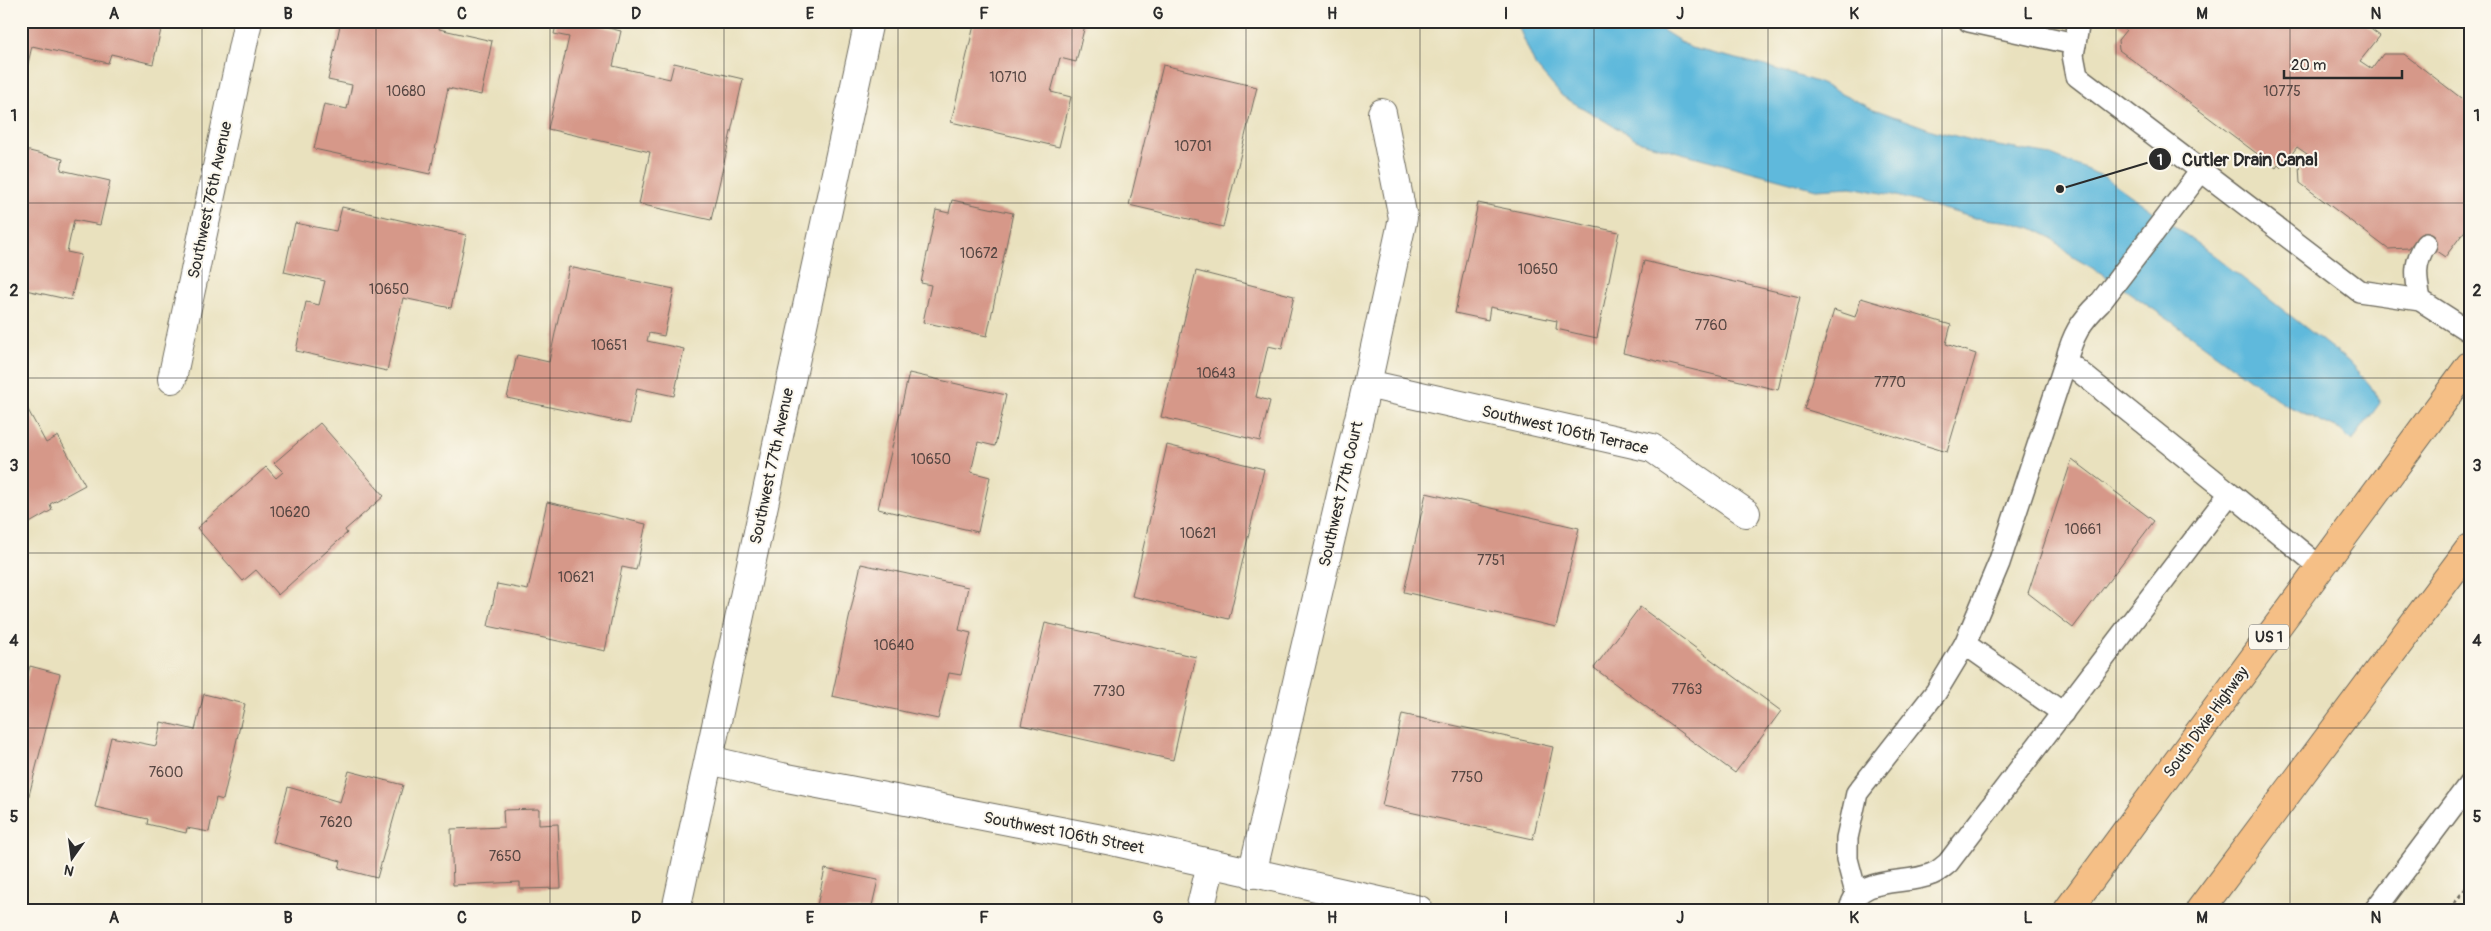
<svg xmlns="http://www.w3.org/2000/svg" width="2491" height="931" font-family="Pangolin,sans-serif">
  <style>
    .water { fill: #5eb9dc; stroke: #447284 }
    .building { fill: #d69889 }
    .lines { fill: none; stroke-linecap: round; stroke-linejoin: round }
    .service-casing { stroke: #6e6b5e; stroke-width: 24 }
    .minor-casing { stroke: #6e6b5e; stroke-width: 30 }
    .tertiary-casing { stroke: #6e6b5e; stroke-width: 30 }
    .trunk-casing { stroke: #6e6b5e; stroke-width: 30 }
    .path { stroke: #6e6b5e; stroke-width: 3; stroke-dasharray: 4 4; stroke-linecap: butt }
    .service { stroke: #fff; stroke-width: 21 }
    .minor { stroke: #fff; stroke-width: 28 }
    .tertiary { stroke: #fff; stroke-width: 28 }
    .trunk { stroke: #f5bf86; stroke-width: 28 }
    .grid { fill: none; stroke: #2b2b2b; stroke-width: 1; stroke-opacity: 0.55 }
    .labels { text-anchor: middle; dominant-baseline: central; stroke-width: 4; stroke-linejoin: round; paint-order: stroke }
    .number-label { font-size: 14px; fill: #564642 }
    .shield { fill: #fbf7ec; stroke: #696865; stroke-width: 1 }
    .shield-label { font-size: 15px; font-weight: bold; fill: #2b2b2b }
    .street-label { font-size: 16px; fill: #2b2b2b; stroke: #fbf7ec }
    .leader { fill: none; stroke: #2b2b2b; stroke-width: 2 }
    .callout-dot { fill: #2b2b2b; stroke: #fbf7ec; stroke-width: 2 }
    .mark-label { font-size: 15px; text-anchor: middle; font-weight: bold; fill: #fff }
    .callout-label { font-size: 18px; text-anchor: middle; font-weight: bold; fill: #2b2b2b; stroke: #fbf7ec; stroke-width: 4; stroke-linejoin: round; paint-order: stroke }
    .neatline { fill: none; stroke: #2b2b2b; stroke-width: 2 }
    .grid-label { font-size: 16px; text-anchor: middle; font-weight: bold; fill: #2b2b2b }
  </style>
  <rect width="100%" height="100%" fill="#fbf7ec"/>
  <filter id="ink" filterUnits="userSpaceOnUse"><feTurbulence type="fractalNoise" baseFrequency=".02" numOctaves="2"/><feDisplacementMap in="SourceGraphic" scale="10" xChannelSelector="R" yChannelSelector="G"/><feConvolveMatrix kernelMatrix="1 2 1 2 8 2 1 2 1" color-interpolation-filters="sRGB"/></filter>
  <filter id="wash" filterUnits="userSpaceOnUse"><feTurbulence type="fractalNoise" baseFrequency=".0096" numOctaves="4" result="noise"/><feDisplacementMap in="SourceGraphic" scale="20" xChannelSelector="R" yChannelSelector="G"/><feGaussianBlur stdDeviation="1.12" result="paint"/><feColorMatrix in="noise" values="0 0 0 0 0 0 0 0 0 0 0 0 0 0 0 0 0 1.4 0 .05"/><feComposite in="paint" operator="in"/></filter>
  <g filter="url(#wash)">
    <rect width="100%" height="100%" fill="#e9e1be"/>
    <!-- water -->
    <path class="water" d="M 1516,21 L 1648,21 L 1691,48 L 1766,66 L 1817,82 L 1871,108 L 1935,131 L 1992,145 L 2051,155 L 2105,177 L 2203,247 L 2348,361 L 2370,385 L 2380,403 L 2352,441 L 2340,430 L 2284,404 L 2172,322 L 2101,273 L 2073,257 L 2050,237 L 2032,228 L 2011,222 L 1975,218 L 1893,195 L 1851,187 L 1816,189 L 1641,142 L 1562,96 L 1535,65 Z"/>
    <g id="blocks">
      <!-- building -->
      <g class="building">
        <path d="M 21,21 L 163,21 L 153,64 L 111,54 L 108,63 L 32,46 L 26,72 L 21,70 Z"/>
        <path d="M 341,21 L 441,21 L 439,29 L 492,41 L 481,95 L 448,88 L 430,174 L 314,149 L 324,104 L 347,109 L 352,85 L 328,80 Z"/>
        <path d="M 557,21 L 579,21 L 621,31 L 613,66 L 670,79 L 674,63 L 743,79 L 711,220 L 639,204 L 650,152 L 548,129 L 569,37 L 554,34 Z"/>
        <path d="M 975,21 L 1086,21 L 1076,62 L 1060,58 L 1051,92 L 1071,97 L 1059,147 L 951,122 Z"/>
        <path d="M 2115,21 L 2360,21 L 2380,36 L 2360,61 L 2372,69 L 2383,54 L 2404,54 L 2470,105 L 2470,224 L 2445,257 L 2417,238 L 2409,248 L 2388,249 L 2300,183 L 2299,164 L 2307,154 L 2297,147 L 2281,168 L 2278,165 L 2276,168 L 2119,50 L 2118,40 L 2126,30 Z"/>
        <path d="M 1163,65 L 1257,87 L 1223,227 L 1129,205 Z"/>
        <path d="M 21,149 L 63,159 L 61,170 L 110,181 L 100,225 L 74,220 L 67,252 L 81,255 L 71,300 L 21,289 Z"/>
        <path d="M 952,200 L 1013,213 L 987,336 L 923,322 L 931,285 L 921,283 L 936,210 L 949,213 Z"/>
        <path d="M 1478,203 L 1619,232 L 1597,338 L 1556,329 L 1557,321 L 1490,307 L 1488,320 L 1455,313 Z"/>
        <path d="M 342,207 L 466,235 L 451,308 L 403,298 L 387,371 L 296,351 L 306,302 L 319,305 L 325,281 L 284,272 L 295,223 L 336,231 Z"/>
        <path d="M 1644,261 L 1800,297 L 1778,390 L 1623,353 Z"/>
        <path d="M 569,267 L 674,289 L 664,336 L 649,333 L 647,341 L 684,349 L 674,396 L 637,388 L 630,424 L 507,398 L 517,355 L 549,362 Z"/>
        <path d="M 1196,271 L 1294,296 L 1282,349 L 1268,346 L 1256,397 L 1270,401 L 1260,441 L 1161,417 Z"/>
        <path d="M 1861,298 L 1951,325 L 1946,344 L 1976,354 L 1947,452 L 1804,409 L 1834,310 L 1855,317 Z"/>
        <path d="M 909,373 L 1006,395 L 995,446 L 978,442 L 971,472 L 990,477 L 978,532 L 878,509 Z"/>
        <path d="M 21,397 L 46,443 L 58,436 L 85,485 L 50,504 L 52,510 L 21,528 Z"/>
        <path d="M 320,423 L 384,496 L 345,530 L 347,533 L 278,595 L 256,570 L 243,581 L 197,528 L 266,467 L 276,478 L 283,472 L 274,463 Z"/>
        <path d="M 1167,445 L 1264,469 L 1229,619 L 1132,596 Z"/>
        <path d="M 2072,459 L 2154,521 L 2073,628 L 2028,593 Z"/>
        <path d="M 1426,493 L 1579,528 L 1556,627 L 1404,592 Z"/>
        <path d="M 547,502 L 646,524 L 636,570 L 622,567 L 605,651 L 488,626 L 497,584 L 528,590 Z"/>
        <path d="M 861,564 L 968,587 L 959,630 L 971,633 L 961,675 L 949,673 L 938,719 L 832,696 Z"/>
        <path d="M 1640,607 L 1781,711 L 1735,773 L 1594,668 Z"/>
        <path d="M 1045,623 L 1196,657 L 1173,760 L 1021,725 Z"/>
        <path d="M 30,666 L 60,674 L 27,803 L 21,802 L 21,701 Z"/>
        <path d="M 204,694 L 245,704 L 223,800 L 216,798 L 209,832 L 187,828 L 186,833 L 147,824 L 148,819 L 95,807 L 111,737 L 156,746 L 161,722 L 195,730 Z"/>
        <path d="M 1402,714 L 1553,747 L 1533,839 L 1382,806 Z"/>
        <path d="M 349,771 L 403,785 L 377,878 L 339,868 L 341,861 L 273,842 L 288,787 L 340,802 Z"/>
        <path d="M 539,809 L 539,825 L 558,824 L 561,888 L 520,889 L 520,882 L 453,885 L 451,829 L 504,827 L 503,810 Z"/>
        <path d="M 825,869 L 878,880 L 871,910 L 816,910 Z"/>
      </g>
    </g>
  </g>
  <g filter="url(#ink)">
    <use href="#blocks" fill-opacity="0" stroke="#6e6b5e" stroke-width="1"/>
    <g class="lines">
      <!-- service casing -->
      <g class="service-casing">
        <g id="service">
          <path d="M 1969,21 L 2075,44"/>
          <path d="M 2079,21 L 2073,55 L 2077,76 L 2359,291 L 2420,300 L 2470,332"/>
          <path d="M 2420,300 C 2416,278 2413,263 2426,244"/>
          <path d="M 2066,361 C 2073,335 2080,322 2100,303 L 2201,171"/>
          <path d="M 2230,493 L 2320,567"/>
          <path d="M 1856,893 L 1847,859 L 1847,838 L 1857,793 L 1936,692 L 1965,644 L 2063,713"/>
          <path d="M 1850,910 C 1857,874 1905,886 1932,874 C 1938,872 1943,867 1948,863 L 2230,493 L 2066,361 L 1999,563 L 1965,644"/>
          <path d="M 2375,910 L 2470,783"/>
        </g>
      </g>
      <!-- minor casing -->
      <g class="minor-casing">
        <g id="minor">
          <path d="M 172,379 L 248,21"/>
          <path d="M 1367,384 L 1652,448 L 1746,513"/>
          <path d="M 709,760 L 782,777 L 1112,841 L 1419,910"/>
          <path d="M 1252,874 L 1367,384 L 1403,218 L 1382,113"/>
          <path d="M 1200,910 L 1211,864"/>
        </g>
      </g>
      <!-- tertiary casing -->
      <g class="tertiary-casing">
        <path id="tertiary" d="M 676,910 L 869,21"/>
      </g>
      <!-- trunk casing -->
      <g class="trunk-casing">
        <g id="trunk">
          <path d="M 2068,910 L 2470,365"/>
          <path d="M 2200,910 L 2470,548"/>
        </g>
      </g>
      <!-- path -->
      <path class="path" d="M 2449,910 L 2470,883"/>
      <!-- service -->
      <use href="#service" class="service"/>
      <!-- minor -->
      <use href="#minor" class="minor"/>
      <!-- tertiary -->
      <use href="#tertiary" class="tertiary"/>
      <!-- trunk -->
      <use href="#trunk" class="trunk"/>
    </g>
  </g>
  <!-- grid -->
  <path class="grid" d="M 202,21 L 202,910M 376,21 L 376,910M 550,21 L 550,910M 724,21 L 724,910M 898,21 L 898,910M 1072,21 L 1072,910M 1246,21 L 1246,910M 1420,21 L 1420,910M 1594,21 L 1594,910M 1768,21 L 1768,910M 1942,21 L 1942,910M 2116,21 L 2116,910M 2290,21 L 2290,910M 21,203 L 2470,203M 21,378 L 2470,378M 21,553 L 2470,553M 21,728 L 2470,728"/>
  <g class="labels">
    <!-- number labels -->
    <g class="number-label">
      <text x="1008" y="77">10710</text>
      <text x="406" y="91">10680</text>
      <text x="2282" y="91">10775</text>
      <text x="1193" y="146">10701</text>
      <text x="979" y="253">10672</text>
      <text x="1538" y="269">10650</text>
      <text x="389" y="289">10650</text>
      <text x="1711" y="325">7760</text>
      <text x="609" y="345">10651</text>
      <text x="1216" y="373">10643</text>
      <text x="1890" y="382">7770</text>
      <text x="931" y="459">10650</text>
      <text x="290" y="512">10620</text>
      <text x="2083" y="529">10661</text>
      <text x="1198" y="533">10621</text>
      <text x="1491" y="560">7751</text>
      <text x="576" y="577">10621</text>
      <text x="894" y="645">10640</text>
      <text x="1687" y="689">7763</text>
      <text x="1109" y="691">7730</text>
      <text x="166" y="772">7600</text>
      <text x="1467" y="777">7750</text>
      <text x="336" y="822">7620</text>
      <text x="505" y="856">7650</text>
    </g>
    <!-- shield labels -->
    <rect class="shield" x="2249" y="624.5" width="40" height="25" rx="4"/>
    <g class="shield-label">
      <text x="2269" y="637">US 1</text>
    </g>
    <!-- street labels -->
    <g class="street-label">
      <text transform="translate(210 200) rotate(-78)">Southwest 76th Avenue</text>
      <text transform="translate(1565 430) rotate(13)">Southwest 106th Terrace</text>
      <text transform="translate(772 466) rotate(-78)">Southwest 77th Avenue</text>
      <text transform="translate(1341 494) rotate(-77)">Southwest 77th Court</text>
      <text transform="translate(2206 722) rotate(-54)">South Dixie Highway</text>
      <text transform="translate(1064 833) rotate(11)">Southwest 106th Street</text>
    </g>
  </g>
  <!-- callouts -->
  <path class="leader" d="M2060 189L2160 159"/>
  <g class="callout-dot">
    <circle cx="2060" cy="189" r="5"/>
    <circle cx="2160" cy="159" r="12"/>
  </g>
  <g class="mark-label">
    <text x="2160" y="165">1</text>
  </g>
  <g class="callout-label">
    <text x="2250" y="166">Cutler Drain Canal</text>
  </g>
  <!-- margin -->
  <rect width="2491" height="931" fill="none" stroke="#fbf7ec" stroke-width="55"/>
  <!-- north arrow -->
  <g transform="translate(72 858) rotate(194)" stroke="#fbf7ec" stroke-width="4" paint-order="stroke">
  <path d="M0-4L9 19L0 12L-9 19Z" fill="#2b2b2b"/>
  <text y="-8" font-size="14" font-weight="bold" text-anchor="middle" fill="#2b2b2b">N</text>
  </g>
  <!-- scale -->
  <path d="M2284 70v8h118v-8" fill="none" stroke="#2b2b2b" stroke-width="2.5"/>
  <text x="2291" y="70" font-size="15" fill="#2b2b2b" stroke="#fbf7ec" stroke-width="4" paint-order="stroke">20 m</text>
  <rect x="28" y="28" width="2436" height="876" class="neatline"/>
  <g class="grid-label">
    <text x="114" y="19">A</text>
    <text x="288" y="19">B</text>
    <text x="462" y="19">C</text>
    <text x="636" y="19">D</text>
    <text x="810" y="19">E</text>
    <text x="984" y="19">F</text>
    <text x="1158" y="19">G</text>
    <text x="1332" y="19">H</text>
    <text x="1506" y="19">I</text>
    <text x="1680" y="19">J</text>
    <text x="1854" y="19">K</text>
    <text x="2028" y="19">L</text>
    <text x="2202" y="19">M</text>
    <text x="2376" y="19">N</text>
    <text x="14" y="121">1</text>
    <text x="2477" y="121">1</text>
    <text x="14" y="296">2</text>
    <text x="2477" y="296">2</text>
    <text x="14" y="471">3</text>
    <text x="2477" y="471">3</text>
    <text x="14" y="646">4</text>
    <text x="2477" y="646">4</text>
    <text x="14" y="822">5</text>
    <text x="2477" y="822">5</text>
    <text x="114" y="923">A</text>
    <text x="288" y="923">B</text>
    <text x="462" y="923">C</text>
    <text x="636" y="923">D</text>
    <text x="810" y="923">E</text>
    <text x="984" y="923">F</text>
    <text x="1158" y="923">G</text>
    <text x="1332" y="923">H</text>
    <text x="1506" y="923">I</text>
    <text x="1680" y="923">J</text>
    <text x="1854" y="923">K</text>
    <text x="2028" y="923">L</text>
    <text x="2202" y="923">M</text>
    <text x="2376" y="923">N</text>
  </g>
</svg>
